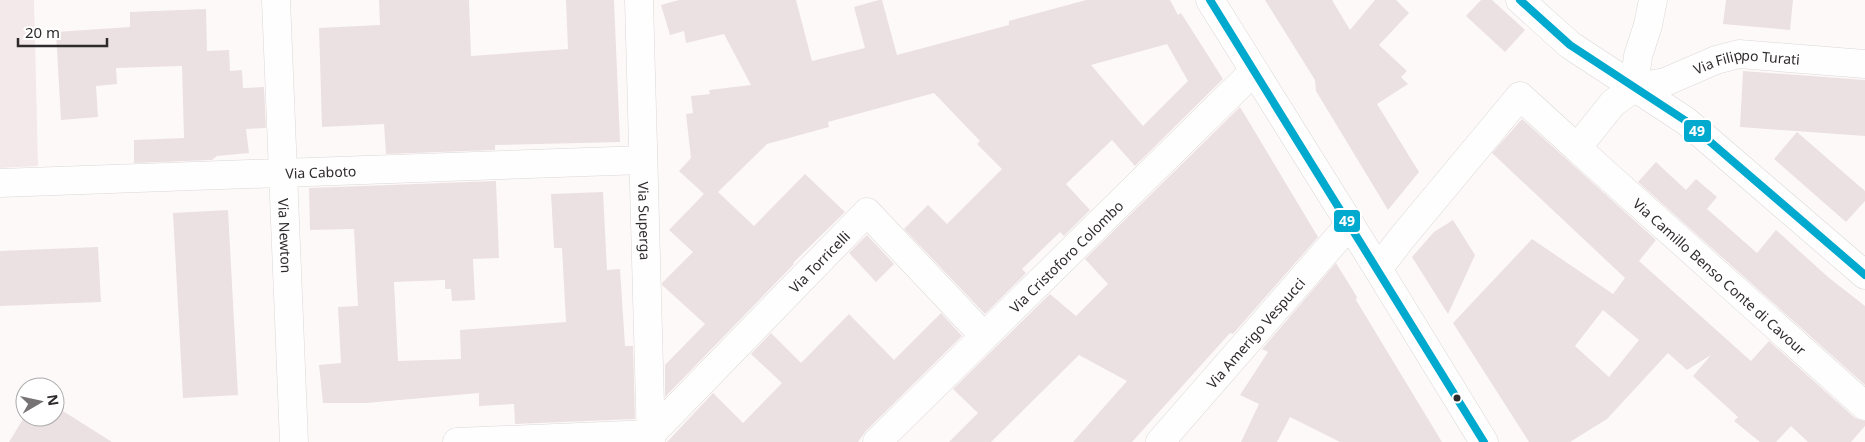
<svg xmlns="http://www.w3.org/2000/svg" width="1865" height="442" font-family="'Noto Sans',sans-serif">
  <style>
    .built { fill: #f4e9ea }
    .building { fill: #ebe1e2; fill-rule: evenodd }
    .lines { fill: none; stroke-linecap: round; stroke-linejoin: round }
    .minor-casing { stroke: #dbd7d7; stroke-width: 29 }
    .minor { stroke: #fffefe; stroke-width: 28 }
    .bus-1-casing { stroke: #fff; stroke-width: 11 }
    .bus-1 { stroke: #00a9ce; stroke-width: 8 }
    .bus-dot { fill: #2e2b2c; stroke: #fff; stroke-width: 2 }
    .labels { text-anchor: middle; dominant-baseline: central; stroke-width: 4.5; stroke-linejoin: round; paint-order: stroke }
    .street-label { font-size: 14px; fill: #2e2b2c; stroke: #fff }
    .line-badge { stroke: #fff; stroke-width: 2 }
    .badge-label { font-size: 14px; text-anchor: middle; font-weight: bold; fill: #fff }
  </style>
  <rect width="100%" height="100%" fill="#fef9f9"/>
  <!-- built -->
  <path class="built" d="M 0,0 L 34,0 L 38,166 L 0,168 Z"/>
  <!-- building -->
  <g class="building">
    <path d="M 379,0 L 469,0 L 471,56 L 568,49 L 566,0 L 614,0 L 620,142 L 495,145 L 495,150 L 386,154 L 384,124 L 322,127 L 319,28 L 380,25 Z"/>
    <path d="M 679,0 L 796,0 L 812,61 L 865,48 L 854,7 L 879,0 L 882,0 L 897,55 L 1009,25 L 1009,21 L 1086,0 L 1170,0 L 1178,15 L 1181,13 L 1223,79 L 1135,166 L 1112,140 L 1066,184 L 1090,210 L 1064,236 L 1060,232 L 1022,269 L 1026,273 L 985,314 L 904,229 L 928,205 L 947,224 L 1002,169 L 977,144 L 980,141 L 934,93 L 828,122 L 829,127 L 767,144 L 718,192 L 754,226 L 805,174 L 845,212 L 793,263 L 794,264 L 665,397 L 665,365 L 705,324 L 662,285 L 662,283 L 693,252 L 669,230 L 704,194 L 679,171 L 691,158 L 686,114 L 693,113 L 691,96 L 710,94 L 709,90 L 751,85 L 724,34 L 686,43 L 684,31 L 670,35 L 661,5 ZM 1167,44 L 1188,81 L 1143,126 L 1091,65 Z"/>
    <path d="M 1265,0 L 1332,0 L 1350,30 L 1375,0 L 1396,0 L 1409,13 L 1379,45 L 1407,71 L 1401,77 L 1408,84 L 1377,104 L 1419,172 L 1388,210 L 1316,91 L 1315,80 Z"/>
    <path d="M 1481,0 L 1492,0 L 1525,30 L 1505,52 L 1466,16 Z"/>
    <path d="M 1726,0 L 1793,0 L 1790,30 L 1723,24 Z"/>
    <path d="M 206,9 L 207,51 L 229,50 L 230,71 L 242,70 L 243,88 L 264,87 L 266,128 L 246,129 L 249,153 L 217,156 L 212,160 L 134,163 L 134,140 L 184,138 L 182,66 L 116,68 L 117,84 L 96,86 L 98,117 L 61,120 L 56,32 L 130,27 L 130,12 Z"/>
    <path d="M 1743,71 L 1865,80 L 1865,136 L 1740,127 Z"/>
    <path d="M 1240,107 L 1318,237 L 1233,334 L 1230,333 L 1132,442 L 1073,442 L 1127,381 L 1079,355 L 991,442 L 949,442 L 978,413 L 953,389 L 1050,294 L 1076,316 L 1108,284 L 1085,259 Z"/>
    <path d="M 1522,119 L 1656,240 L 1639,261 L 1751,361 L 1769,341 L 1855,418 L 1865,421 L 1865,426 L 1851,442 L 1808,442 L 1791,426 L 1776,442 L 1760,442 L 1734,421 L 1738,417 L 1693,376 L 1711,355 L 1687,370 L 1668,353 L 1607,419 L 1570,442 L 1529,442 L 1453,323 L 1532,239 L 1613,294 L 1625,278 L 1492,153 ZM 1603,310 L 1639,340 L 1609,377 L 1575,346 Z"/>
    <path d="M 1797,132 L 1865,191 L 1865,201 L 1846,222 L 1774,159 Z"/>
    <path d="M 1656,162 L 1686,190 L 1696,179 L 1717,197 L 1707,209 L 1757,253 L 1776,230 L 1828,277 L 1865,306 L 1865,385 L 1638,182 Z"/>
    <path d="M 496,181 L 499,258 L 473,259 L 475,300 L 452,301 L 451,289 L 445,289 L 445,280 L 394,282 L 398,361 L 461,359 L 460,330 L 566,322 L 562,248 L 554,248 L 551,194 L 603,192 L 607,270 L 620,269 L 625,346 L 633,346 L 635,419 L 515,424 L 514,404 L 479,406 L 479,393 L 366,403 L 323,403 L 319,365 L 341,363 L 338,307 L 358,306 L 354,229 L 310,230 L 309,188 Z"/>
    <path d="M 228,210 L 238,395 L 183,398 L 173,213 Z"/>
    <path d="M 1453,220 L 1475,255 L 1448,314 L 1412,257 L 1434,232 Z"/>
    <path d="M 867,235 L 894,264 L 876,282 L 849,253 Z"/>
    <path d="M 98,247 L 101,302 L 0,306 L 0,251 Z"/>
    <path d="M 1336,263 L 1357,297 L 1356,300 L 1442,442 L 1340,442 L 1290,417 L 1277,442 L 1241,442 L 1259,404 L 1240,395 L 1268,352 L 1262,349 Z"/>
    <path d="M 941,313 L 962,336 L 866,431 L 858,442 L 667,442 L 713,393 L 743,423 L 782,383 L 751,354 L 771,333 L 801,363 L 849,314 L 894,360 Z"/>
    <path d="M 55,406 L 112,442 L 9,442 L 25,416 L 55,417 Z"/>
  </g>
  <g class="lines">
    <!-- minor casing -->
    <g class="minor-casing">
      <g id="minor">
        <path id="s1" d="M 276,0 L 294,442"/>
        <path id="s2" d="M 639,0 L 651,442"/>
        <path d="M 1210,0 L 1378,269 L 1484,442"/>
        <path d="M 1520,0 L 1570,45 L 1686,121 L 1865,275"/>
        <path d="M 1634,88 L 1638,56 L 1648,25 L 1653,0"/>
        <path id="s3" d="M 1577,148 L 1865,406"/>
        <path id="s4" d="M 0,183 L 643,160"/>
        <path id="s5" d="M 1378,269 L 1401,239 L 1520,96 L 1577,148 L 1613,103 L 1634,88 L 1665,82 L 1716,60 L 1739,54 L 1865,64"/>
        <path id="s6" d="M 457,442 L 651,434 L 867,212 L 984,336"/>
        <path id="s7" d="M 877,442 L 1254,71"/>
        <path id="s8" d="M 1160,442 L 1350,224"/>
      </g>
    </g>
    <!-- minor -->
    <use href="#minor" class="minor"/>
    <!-- bus-1 casing -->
    <g class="bus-1-casing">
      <g id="bus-1">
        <path d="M 1210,0 L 1484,442"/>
        <path d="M 1520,0 L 1570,45 L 1686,121 L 1865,275"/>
      </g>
    </g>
    <!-- bus-1 -->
    <use href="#bus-1" class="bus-1"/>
  </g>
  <!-- markers -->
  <circle class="bus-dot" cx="1457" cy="398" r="4.5"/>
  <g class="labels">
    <!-- street labels -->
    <g class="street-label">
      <text stroke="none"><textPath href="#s5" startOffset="502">Via Filippo Turati</textPath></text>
      <text stroke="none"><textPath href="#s4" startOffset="321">Via Caboto</textPath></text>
      <text stroke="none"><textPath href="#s2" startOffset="221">Via Superga</textPath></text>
      <text stroke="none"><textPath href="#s1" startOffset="236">Via Newton</textPath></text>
      <text stroke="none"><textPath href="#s7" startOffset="265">Via Cristoforo Colombo</textPath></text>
      <text stroke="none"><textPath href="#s6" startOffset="435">Via Torricelli</textPath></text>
      <text stroke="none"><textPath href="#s3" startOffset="192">Via Camillo Benso Conte di Cavour</textPath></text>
      <text stroke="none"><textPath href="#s8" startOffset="145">Via Amerigo Vespucci</textPath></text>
    </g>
  </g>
  <g class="line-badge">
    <rect x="1683" y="119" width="29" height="24" rx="5" fill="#00a9ce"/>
    <rect x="1333" y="209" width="28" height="24" rx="5" fill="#00a9ce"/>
  </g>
  <g class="badge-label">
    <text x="1697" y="136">49</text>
    <text x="1347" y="226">49</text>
  </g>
  <!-- north arrow -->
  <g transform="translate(40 402) rotate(81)"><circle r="24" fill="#ffffff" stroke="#abaaab"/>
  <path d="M0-4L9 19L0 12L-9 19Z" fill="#777374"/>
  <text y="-8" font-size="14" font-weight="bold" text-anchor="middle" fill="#2e2b2c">N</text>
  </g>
  <!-- scale -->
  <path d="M18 38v8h89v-8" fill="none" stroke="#2e2b2c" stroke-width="2.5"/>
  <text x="25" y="38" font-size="15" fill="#2e2b2c" stroke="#ffffff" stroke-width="4" paint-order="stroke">20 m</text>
</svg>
